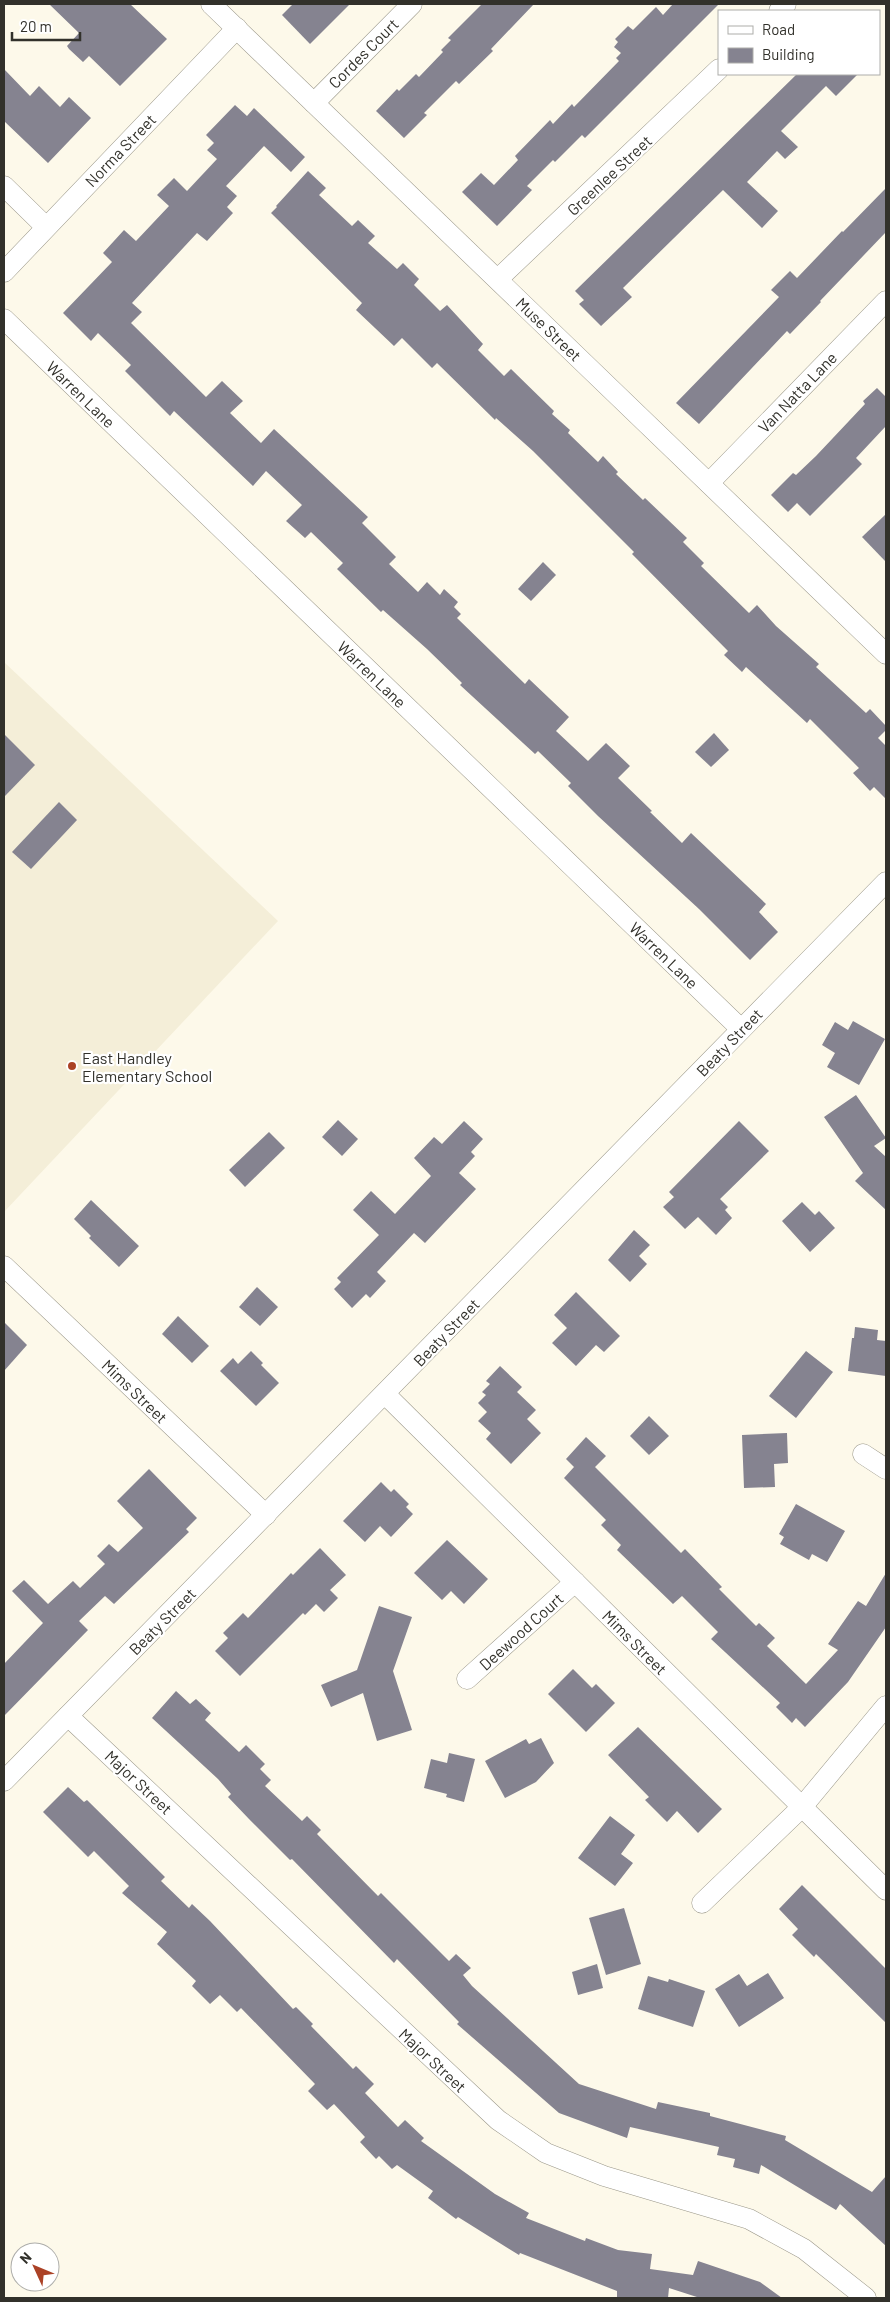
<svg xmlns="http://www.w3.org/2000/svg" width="890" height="2302" font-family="Barlow,sans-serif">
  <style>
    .built { fill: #f4eed8 }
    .building { fill: #858390 }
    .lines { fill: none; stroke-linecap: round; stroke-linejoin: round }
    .minor-casing { stroke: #9a9789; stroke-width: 21 }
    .minor { stroke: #fff; stroke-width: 20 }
    .poi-dot { fill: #ab4226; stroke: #fff; stroke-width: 2 }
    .labels { text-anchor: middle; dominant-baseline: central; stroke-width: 4.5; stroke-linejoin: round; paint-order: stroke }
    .street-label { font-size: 16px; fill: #32312b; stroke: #fff }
    .poi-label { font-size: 16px; fill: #32312b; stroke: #fff; text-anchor: start }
  </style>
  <rect width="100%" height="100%" fill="#fdf9ea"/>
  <!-- built -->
  <path class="built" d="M 4,662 L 278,921 L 4,1212 Z"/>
  <!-- building -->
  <g class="building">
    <path d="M 49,4 L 130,4 L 167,39 L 120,86 L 89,56 L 83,62 L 69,49 L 67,46 L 79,33 Z"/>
    <path d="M 293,4 L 350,4 L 310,44 L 282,15 Z"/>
    <path d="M 482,4 L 534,4 L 491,49 L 493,51 L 459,84 L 456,81 L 424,113 L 427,115 L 404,138 L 376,111 L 397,89 L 399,91 L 416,74 L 419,77 L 443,52 L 441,50 L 451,40 L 448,38 Z"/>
    <path d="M 673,4 L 719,4 L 585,138 L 582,135 L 555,162 L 553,160 L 527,186 L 532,190 L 497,226 L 462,192 L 481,173 L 494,185 L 518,160 L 515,156 L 550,120 L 553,124 L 572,104 L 574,107 L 619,61 L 616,58 L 621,53 L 614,47 L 618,42 L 615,39 L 628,26 L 633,30 L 656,7 L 663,15 Z"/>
    <path d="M 4,69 L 30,96 L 39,86 L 60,107 L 69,97 L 91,118 L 48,163 L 4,121 Z"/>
    <path d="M 797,74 L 858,74 L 836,96 L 826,86 L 781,131 L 798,147 L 785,159 L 777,151 L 747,182 L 778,211 L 762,228 L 723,190 L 623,288 L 632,297 L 601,326 L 579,304 L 584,300 L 575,291 Z"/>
    <path d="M 235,105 L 247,116 L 254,108 L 305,157 L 291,172 L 264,146 L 226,186 L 237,196 L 227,207 L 233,213 L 207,241 L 197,233 L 132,303 L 142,312 L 131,323 L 206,397 L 222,381 L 243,401 L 230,413 L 261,443 L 274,429 L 368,517 L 362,523 L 396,557 L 389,564 L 418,592 L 427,582 L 440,595 L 444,589 L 458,602 L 454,607 L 461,614 L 457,618 L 525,684 L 529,679 L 569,717 L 556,731 L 588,761 L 606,743 L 630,766 L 618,778 L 652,811 L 650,812 L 682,843 L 691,833 L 766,904 L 759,912 L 778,932 L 750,960 L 699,909 L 598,816 L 568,786 L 571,783 L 538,751 L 535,754 L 460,685 L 462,683 L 427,649 L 383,610 L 381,612 L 337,569 L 343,563 L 311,532 L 305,538 L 286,521 L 302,505 L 266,471 L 253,486 L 174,411 L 170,416 L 125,371 L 131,365 L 98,333 L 91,341 L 63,313 L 112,262 L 103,253 L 124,230 L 136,241 L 169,206 L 157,195 L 174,178 L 187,191 L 217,159 L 207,150 L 214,143 L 206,135 Z"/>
    <path d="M 308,171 L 326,188 L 319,195 L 352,226 L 358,220 L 375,236 L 368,243 L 397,269 L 403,263 L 419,279 L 414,285 L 440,311 L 447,305 L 483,344 L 478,350 L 504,376 L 511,369 L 554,411 L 552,414 L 570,430 L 568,433 L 598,462 L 603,456 L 618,472 L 616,474 L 643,500 L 645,498 L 687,538 L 683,542 L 704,563 L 701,566 L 749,613 L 757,605 L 776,626 L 819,664 L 816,667 L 866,713 L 870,709 L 886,726 L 886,730 L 878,738 L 886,746 L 886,799 L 874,787 L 870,791 L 853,773 L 859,768 L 810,719 L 807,723 L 746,667 L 742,672 L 724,655 L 728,651 L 632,554 L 634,552 L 533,451 L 496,418 L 495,420 L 437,363 L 432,368 L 402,338 L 394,346 L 356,310 L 362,303 L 271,213 L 277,207 L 276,206 Z"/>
    <path d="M 886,188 L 886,232 L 820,301 L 821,302 L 790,334 L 787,331 L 699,424 L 676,403 L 779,297 L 771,290 L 790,271 L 797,278 L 842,231 L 843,232 Z"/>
    <path d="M 877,388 L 886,397 L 886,426 L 856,458 L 862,464 L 810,516 L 797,503 L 788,512 L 771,495 L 793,473 L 796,475 L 816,456 L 865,404 L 863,401 Z"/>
    <path d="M 886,514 L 886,562 L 862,537 Z"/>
    <path d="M 543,562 L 556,575 L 531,601 L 518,589 Z"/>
    <path d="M 714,733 L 729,750 L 711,767 L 695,752 Z"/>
    <path d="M 4,734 L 35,765 L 4,797 Z"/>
    <path d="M 59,802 L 77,820 L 31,869 L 12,852 Z"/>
    <path d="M 853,1021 L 885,1039 L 859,1085 L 827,1067 L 835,1053 L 822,1045 L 835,1022 L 848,1030 Z"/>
    <path d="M 856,1095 L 886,1138 L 874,1146 L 886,1157 L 886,1210 L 855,1181 L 863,1173 L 824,1117 Z"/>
    <path d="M 338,1120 L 358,1139 L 342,1156 L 322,1137 Z"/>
    <path d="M 464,1121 L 483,1139 L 471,1152 L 475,1156 L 459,1173 L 476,1189 L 425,1243 L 414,1233 L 377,1272 L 386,1281 L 370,1298 L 366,1294 L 352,1308 L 334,1289 L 341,1282 L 337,1278 L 379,1235 L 353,1210 L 371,1191 L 395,1214 L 431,1176 L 414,1158 L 434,1137 L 442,1144 Z"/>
    <path d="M 739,1121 L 769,1151 L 720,1199 L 728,1207 L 725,1210 L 732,1218 L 716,1235 L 698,1217 L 685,1229 L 663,1207 L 674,1197 L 669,1192 Z"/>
    <path d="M 269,1132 L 285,1148 L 245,1187 L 229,1170 Z"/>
    <path d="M 91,1200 L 139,1246 L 119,1267 L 89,1238 L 91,1236 L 74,1219 Z"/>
    <path d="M 802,1202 L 815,1215 L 819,1211 L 835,1228 L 810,1252 L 782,1221 Z"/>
    <path d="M 634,1230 L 650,1245 L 639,1256 L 647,1264 L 630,1282 L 608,1260 Z"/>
    <path d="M 257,1287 L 278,1307 L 260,1326 L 239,1307 Z"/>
    <path d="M 576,1292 L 620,1336 L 604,1352 L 596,1345 L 576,1366 L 552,1343 L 567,1328 L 554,1315 Z"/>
    <path d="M 178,1316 L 209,1346 L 192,1363 L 162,1334 Z"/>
    <path d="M 4,1322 L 27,1345 L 4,1371 Z"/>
    <path d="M 855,1327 L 878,1330 L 877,1340 L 886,1341 L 886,1376 L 848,1371 L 852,1338 L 854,1338 Z"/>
    <path d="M 251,1351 L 263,1363 L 261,1365 L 279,1383 L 256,1406 L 220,1371 L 233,1358 L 238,1364 Z"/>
    <path d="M 806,1351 L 833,1372 L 796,1418 L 769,1396 Z"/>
    <path d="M 500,1366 L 522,1387 L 517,1392 L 536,1410 L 527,1419 L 541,1433 L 511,1464 L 486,1439 L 491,1433 L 478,1421 L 487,1412 L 478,1403 L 486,1395 L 482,1392 L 490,1384 L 486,1381 Z"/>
    <path d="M 649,1416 L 669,1436 L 649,1455 L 630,1436 Z"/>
    <path d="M 787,1433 L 788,1463 L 774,1464 L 775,1487 L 744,1488 L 742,1435 Z"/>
    <path d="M 586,1437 L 606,1456 L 595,1467 L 681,1553 L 685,1549 L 722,1587 L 719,1589 L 756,1626 L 759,1623 L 775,1638 L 767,1646 L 806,1684 L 838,1650 L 828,1644 L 858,1601 L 866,1606 L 886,1573 L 886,1627 L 848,1682 L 805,1727 L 796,1718 L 792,1723 L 776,1707 L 780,1703 L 711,1639 L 718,1632 L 682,1596 L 673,1604 L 617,1550 L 621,1545 L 601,1525 L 606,1520 L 564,1478 L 574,1467 L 566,1459 Z"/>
    <path d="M 149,1469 L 197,1518 L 186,1529 L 189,1532 L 114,1604 L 105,1596 L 79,1621 L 88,1630 L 4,1716 L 4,1664 L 43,1623 L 12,1591 L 24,1580 L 48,1604 L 73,1581 L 80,1588 L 105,1564 L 97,1556 L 109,1544 L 118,1552 L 143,1528 L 117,1501 Z"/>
    <path d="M 381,1482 L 391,1492 L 394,1489 L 409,1504 L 406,1507 L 413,1514 L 391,1537 L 380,1526 L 365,1542 L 343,1521 Z"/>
    <path d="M 796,1504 L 845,1531 L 827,1562 L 812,1554 L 809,1560 L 780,1544 L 784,1537 L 779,1534 Z"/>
    <path d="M 447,1540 L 488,1579 L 464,1604 L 451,1591 L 442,1600 L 414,1573 Z"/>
    <path d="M 320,1548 L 346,1575 L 330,1590 L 338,1598 L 324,1612 L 316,1604 L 305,1615 L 303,1613 L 240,1676 L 215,1651 L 228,1638 L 223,1633 L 243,1613 L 248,1618 L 291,1573 L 293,1575 Z"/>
    <path d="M 379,1606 L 412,1617 L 393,1671 L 412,1730 L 377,1741 L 363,1693 L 331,1707 L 321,1685 L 357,1670 Z"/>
    <path d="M 573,1669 L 592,1688 L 596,1684 L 615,1703 L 586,1732 L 548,1694 Z"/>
    <path d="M 176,1691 L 190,1704 L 196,1699 L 211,1713 L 205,1720 L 239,1752 L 246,1745 L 265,1764 L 260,1769 L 271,1780 L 265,1786 L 302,1821 L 307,1816 L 321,1830 L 317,1834 L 378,1896 L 381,1893 L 449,1961 L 456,1954 L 471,1968 L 463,1975 L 472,1986 L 579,2084 L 656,2109 L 658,2102 L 710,2113 L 710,2116 L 786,2136 L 785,2140 L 872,2192 L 886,2176 L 886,2246 L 840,2204 L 836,2210 L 761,2165 L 759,2174 L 733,2167 L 735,2159 L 717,2155 L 719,2147 L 630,2127 L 627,2138 L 559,2113 L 457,2024 L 459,2022 L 397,1959 L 394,1963 L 292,1859 L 290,1860 L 249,1819 L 228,1797 L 231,1794 L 218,1779 L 152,1718 Z"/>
    <path d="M 638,1727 L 722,1809 L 698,1833 L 677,1811 L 667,1822 L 645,1800 L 649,1797 L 608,1755 Z"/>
    <path d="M 541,1738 L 554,1763 L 536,1782 L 505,1798 L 485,1761 L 526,1739 L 529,1744 Z"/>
    <path d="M 449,1753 L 475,1759 L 464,1802 L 446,1797 L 447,1794 L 424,1788 L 431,1759 L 447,1763 Z"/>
    <path d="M 68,1787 L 84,1802 L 87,1800 L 165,1877 L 161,1881 L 189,1908 L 192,1904 L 210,1921 L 293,2009 L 296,2007 L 313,2024 L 311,2026 L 353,2069 L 356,2066 L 374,2084 L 365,2093 L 398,2127 L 405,2120 L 424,2138 L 421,2141 L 495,2194 L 529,2213 L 526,2218 L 585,2241 L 586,2238 L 618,2250 L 652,2254 L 650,2269 L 693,2275 L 698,2261 L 760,2282 L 782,2298 L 700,2298 L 669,2288 L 668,2298 L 617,2298 L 617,2291 L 520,2253 L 519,2255 L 458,2217 L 456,2219 L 428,2198 L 433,2191 L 397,2165 L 392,2169 L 379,2156 L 376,2159 L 360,2142 L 365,2137 L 334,2104 L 327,2110 L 308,2091 L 315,2084 L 241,2008 L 237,2012 L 220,1995 L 210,2004 L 192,1986 L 196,1981 L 157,1944 L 167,1932 L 122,1893 L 129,1886 L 94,1851 L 88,1857 L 43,1812 Z"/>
    <path d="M 610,1816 L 635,1835 L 621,1854 L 633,1863 L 615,1886 L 578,1858 Z"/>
    <path d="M 802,1885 L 886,1969 L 886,2023 L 816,1954 L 814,1957 L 792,1935 L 798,1929 L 779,1909 Z"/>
    <path d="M 624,1908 L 641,1964 L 606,1975 L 589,1918 Z"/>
    <path d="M 597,1964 L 603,1988 L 578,1995 L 572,1972 Z"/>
    <path d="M 768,1973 L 784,1998 L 739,2027 L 715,1989 L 739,1974 L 747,1986 Z"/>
    <path d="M 648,1976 L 668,1982 L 669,1979 L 705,1991 L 693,2027 L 638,2009 Z"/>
  </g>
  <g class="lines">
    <!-- minor casing -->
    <g class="minor-casing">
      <g id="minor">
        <path d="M 211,4 L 886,654"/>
        <path d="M 779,11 L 786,4"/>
        <path d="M 314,103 L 412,4"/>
        <path d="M 4,186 L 46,227"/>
        <path d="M 4,272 L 237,28"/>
        <path d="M 498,279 L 719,69"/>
        <path d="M 4,319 L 741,1029"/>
        <path d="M 709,483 L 886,301"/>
        <path d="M 4,1266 L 266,1515"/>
        <path d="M 385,1394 L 886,1890"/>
        <path d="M 863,1454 L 886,1469"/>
        <path d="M 467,1679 L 575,1582"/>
        <path d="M 68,1716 L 498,2120 L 546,2153 L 604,2176 L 749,2219 L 804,2249 L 866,2298"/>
        <path d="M 4,1781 L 886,882"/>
        <path d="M 702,1903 L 802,1807 L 886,1706"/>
      </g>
    </g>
    <!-- minor -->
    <use href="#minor" class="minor"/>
  </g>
  <!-- markers -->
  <circle class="poi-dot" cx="72" cy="1066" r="5"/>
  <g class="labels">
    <!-- street labels -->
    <g class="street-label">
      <text transform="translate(363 53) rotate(-45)">Cordes Court</text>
      <text transform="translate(120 150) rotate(-46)">Norma Street</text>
      <text transform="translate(609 175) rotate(-43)">Greenlee Street</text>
      <text transform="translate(549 329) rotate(44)">Muse Street</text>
      <text transform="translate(797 392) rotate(-46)">Van Natta Lane</text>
      <text transform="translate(81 394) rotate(44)">Warren Lane</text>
      <text transform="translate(372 674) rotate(44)">Warren Lane</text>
      <text transform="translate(664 955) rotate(44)">Warren Lane</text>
      <text transform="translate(729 1042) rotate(-46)">Beaty Street</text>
      <text transform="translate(446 1332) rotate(-46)">Beaty Street</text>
      <text transform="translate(135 1391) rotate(44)">Mims Street</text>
      <text transform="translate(162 1621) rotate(-45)">Beaty Street</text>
      <text transform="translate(521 1631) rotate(-42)">Deewood Court</text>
      <text transform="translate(635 1642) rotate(45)">Mims Street</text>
      <text transform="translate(139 1782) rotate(43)">Major Street</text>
      <text transform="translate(433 2060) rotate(43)">Major Street</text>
    </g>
    <!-- poi labels -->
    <g class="poi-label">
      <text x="82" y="1057">East Handley<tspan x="82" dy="18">Elementary School</tspan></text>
    </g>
  </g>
  <!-- border -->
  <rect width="890" height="2302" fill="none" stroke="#32312b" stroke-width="10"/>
  <!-- legend -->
  <rect x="718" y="10" width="162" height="65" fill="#ffffff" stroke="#adadaa"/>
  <rect x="728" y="26" width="25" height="8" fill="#ffffff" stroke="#adadaa"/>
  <text x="762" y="35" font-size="15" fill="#32312b">Road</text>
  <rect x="728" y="48" width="25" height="15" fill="#858390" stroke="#adadaa"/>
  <text x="762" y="60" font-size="15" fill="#32312b">Building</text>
  <!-- north arrow -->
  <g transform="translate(35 2267) rotate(314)"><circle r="24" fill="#ffffff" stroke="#adadaa"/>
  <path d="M0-4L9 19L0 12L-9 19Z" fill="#ab4226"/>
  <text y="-8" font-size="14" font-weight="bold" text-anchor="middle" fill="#32312b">N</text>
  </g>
  <!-- scale -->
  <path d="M12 32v8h68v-8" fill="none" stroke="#32312b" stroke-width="2.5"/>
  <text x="20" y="32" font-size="15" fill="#32312b" stroke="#ffffff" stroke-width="4" paint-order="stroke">20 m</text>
</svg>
